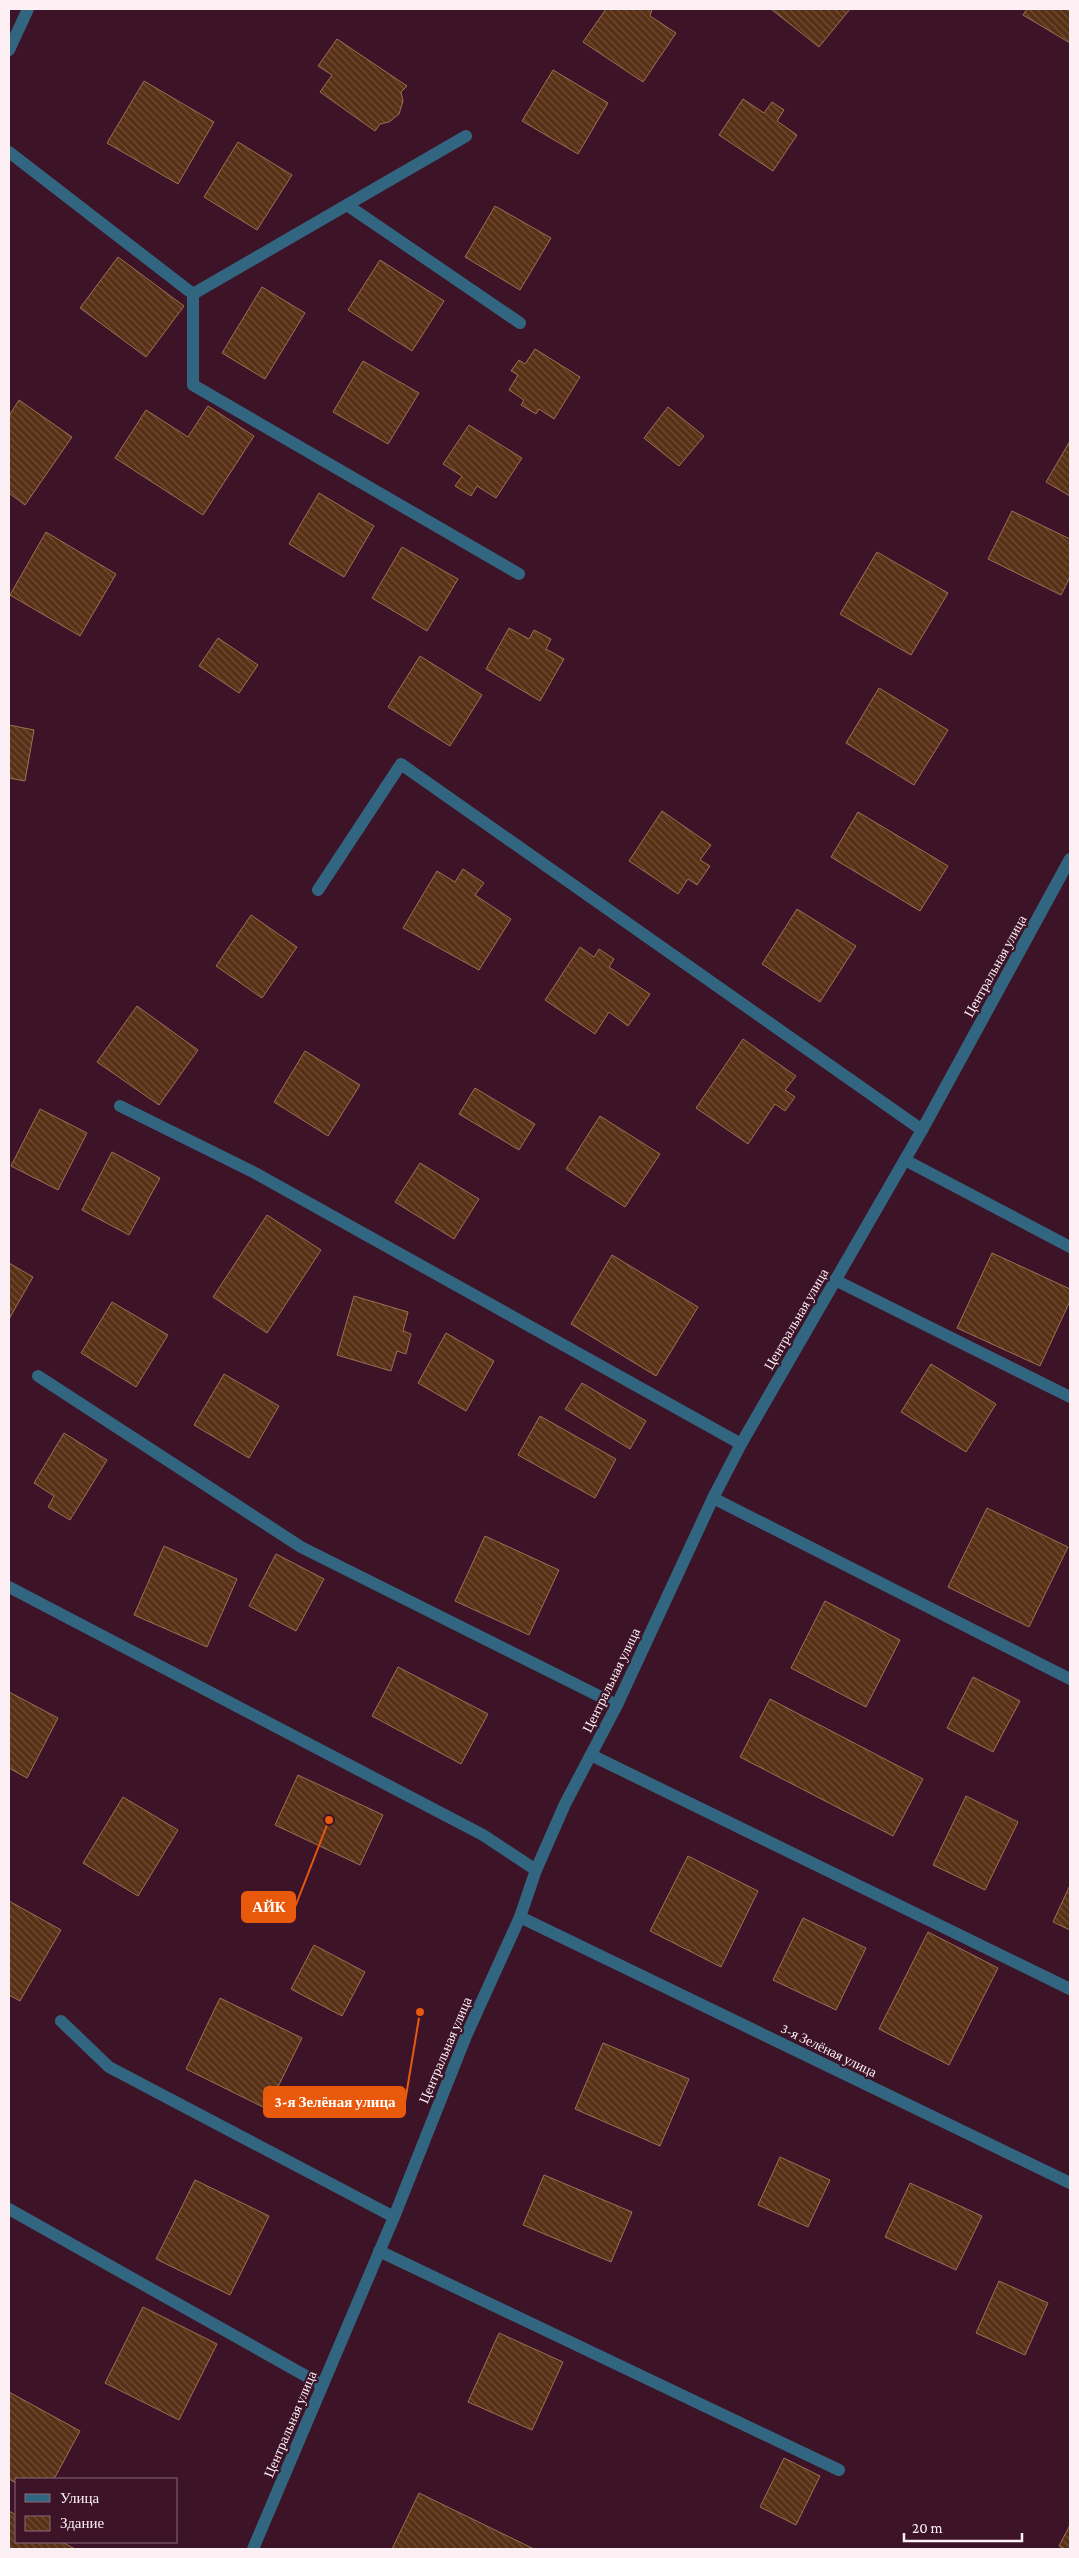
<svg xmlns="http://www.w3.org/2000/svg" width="1079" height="2558" font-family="'Crimson Pro',serif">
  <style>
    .building { fill: url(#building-back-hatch); stroke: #9d7054 }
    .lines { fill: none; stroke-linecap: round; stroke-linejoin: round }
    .minor { stroke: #326680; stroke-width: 12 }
    .labels { text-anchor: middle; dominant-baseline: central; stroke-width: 4.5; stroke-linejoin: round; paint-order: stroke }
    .street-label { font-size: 14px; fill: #fcf0f4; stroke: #3d1328 }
    .leader { fill: none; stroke: #e8590c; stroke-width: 2 }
    .callout-dot { fill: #e8590c; stroke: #3d1328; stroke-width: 2 }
    .callout { fill: #e8590c; stroke: #e8590c; stroke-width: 2 }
    .callout-label { font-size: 15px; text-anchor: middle; font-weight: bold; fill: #fff }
  </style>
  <defs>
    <pattern id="building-back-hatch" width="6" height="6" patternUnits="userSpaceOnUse" patternTransform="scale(1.25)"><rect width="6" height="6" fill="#583015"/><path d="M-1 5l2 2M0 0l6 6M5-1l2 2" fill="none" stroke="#714e38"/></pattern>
  </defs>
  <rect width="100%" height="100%" fill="#3d1328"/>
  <!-- building -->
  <g class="building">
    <path d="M 606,9 L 652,9 L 650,16 L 676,33 L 643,82 L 583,42 Z"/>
    <path d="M 771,9 L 850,9 L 819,47 Z"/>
    <path d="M 1027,9 L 1070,9 L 1070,43 L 1023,15 Z"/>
    <path d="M 337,39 L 407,86 L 401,92 L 403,101 L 399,114 L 389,122 L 380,124 L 375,131 L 320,92 L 332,75 L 318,66 Z"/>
    <path d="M 553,70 L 608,103 L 578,154 L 522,121 Z"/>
    <path d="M 144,81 L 214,122 L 178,184 L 107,143 Z"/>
    <path d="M 743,99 L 764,113 L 772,102 L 784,110 L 777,121 L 797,135 L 773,171 L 719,135 Z"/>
    <path d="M 238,142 L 292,175 L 257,230 L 204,197 Z"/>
    <path d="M 495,206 L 551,238 L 520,290 L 465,257 Z"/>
    <path d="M 118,257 L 184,306 L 146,357 L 80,308 Z"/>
    <path d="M 380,260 L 444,301 L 412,351 L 348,310 Z"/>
    <path d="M 262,287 L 305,313 L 265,379 L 222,353 Z"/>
    <path d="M 535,349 L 580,377 L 554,419 L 539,409 L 536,414 L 521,405 L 524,400 L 509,390 L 518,375 L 511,371 L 519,360 L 525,364 Z"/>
    <path d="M 363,361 L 419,393 L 388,444 L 333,412 Z"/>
    <path d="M 19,400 L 72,437 L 25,505 L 9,493 L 9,416 Z"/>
    <path d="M 208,406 L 254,436 L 203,515 L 115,458 L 146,410 L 188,437 Z"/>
    <path d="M 668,407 L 704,436 L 679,466 L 644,438 Z"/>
    <path d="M 469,425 L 522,458 L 496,498 L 477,486 L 471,496 L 455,486 L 462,476 L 443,464 Z"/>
    <path d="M 1070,441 L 1070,496 L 1046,482 Z"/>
    <path d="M 319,493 L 374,526 L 344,577 L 289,544 Z"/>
    <path d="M 1012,511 L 1070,539 L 1070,577 L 1061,595 L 988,559 Z"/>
    <path d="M 46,532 L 116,574 L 80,636 L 10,595 Z"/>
    <path d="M 402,547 L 458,579 L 427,631 L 372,598 Z"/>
    <path d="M 877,552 L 948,593 L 911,655 L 840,614 Z"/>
    <path d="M 509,628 L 529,639 L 534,630 L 551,639 L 546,649 L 564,659 L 540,701 L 486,669 Z"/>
    <path d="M 218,638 L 258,665 L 239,693 L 199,666 Z"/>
    <path d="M 420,656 L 482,695 L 450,746 L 388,707 Z"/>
    <path d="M 879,688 L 948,730 L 914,785 L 846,743 Z"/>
    <path d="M 9,725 L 34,730 L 25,781 L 9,778 Z"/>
    <path d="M 662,811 L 711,845 L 700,860 L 710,866 L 697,885 L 688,879 L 678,894 L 629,861 Z"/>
    <path d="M 858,812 L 948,866 L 920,911 L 831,857 Z"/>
    <path d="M 463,869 L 484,883 L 475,895 L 511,919 L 479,970 L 403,928 L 437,871 L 455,882 Z"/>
    <path d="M 797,909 L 856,946 L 820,1002 L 762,964 Z"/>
    <path d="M 251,915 L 297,947 L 262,998 L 216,966 Z"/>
    <path d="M 580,947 L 594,957 L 599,949 L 614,959 L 609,967 L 650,994 L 628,1026 L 609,1012 L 595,1034 L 545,1000 Z"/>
    <path d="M 137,1006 L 198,1050 L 159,1105 L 97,1062 Z"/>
    <path d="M 743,1039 L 796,1076 L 785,1090 L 795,1097 L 785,1111 L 775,1104 L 748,1144 L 696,1108 Z"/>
    <path d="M 305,1051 L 360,1085 L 328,1136 L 274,1102 Z"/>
    <path d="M 475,1088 L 535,1124 L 519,1150 L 459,1114 Z"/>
    <path d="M 40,1109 L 87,1133 L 58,1190 L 11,1166 Z"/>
    <path d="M 600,1116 L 660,1154 L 625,1207 L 566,1169 Z"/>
    <path d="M 112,1152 L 160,1178 L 129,1235 L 82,1210 Z"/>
    <path d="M 420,1163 L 479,1199 L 454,1239 L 395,1202 Z"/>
    <path d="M 267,1215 L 321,1250 L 267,1333 L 213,1297 Z"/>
    <path d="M 992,1253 L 1070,1289 L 1070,1301 L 1040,1366 L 957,1328 Z"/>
    <path d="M 612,1255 L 698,1307 L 656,1376 L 571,1324 Z"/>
    <path d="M 9,1263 L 33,1277 L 9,1319 Z"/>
    <path d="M 354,1296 L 408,1312 L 403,1331 L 411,1334 L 406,1354 L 397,1351 L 391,1371 L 337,1355 Z"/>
    <path d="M 112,1302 L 168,1335 L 136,1387 L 81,1353 Z"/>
    <path d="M 446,1333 L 494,1361 L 466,1411 L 418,1383 Z"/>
    <path d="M 931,1364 L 996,1404 L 966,1452 L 901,1412 Z"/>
    <path d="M 224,1374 L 279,1406 L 249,1458 L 194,1425 Z"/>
    <path d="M 582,1383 L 646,1421 L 630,1449 L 565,1409 Z"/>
    <path d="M 540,1416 L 616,1459 L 595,1498 L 518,1455 Z"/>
    <path d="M 64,1433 L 107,1460 L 70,1520 L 48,1507 L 54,1496 L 34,1483 Z"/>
    <path d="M 987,1508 L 1068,1547 L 1029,1627 L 948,1587 Z"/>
    <path d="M 485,1536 L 559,1570 L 529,1635 L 455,1601 Z"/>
    <path d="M 164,1546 L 237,1579 L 207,1647 L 134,1615 Z"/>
    <path d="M 276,1554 L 324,1579 L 296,1631 L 249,1606 Z"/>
    <path d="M 825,1601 L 900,1640 L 866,1707 L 791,1668 Z"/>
    <path d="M 398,1667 L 488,1714 L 461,1764 L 372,1716 Z"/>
    <path d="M 973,1677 L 1020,1701 L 993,1752 L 947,1728 Z"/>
    <path d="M 9,1692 L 58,1718 L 27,1778 L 9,1768 Z"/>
    <path d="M 770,1699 L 923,1779 L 893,1836 L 740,1757 Z"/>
    <path d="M 298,1775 L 383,1815 L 360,1865 L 275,1825 Z"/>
    <path d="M 966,1796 L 1018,1822 L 985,1890 L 933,1865 Z"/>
    <path d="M 123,1797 L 178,1830 L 138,1896 L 83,1863 Z"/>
    <path d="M 688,1856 L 758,1891 L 721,1967 L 650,1931 Z"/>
    <path d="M 1070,1885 L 1070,1930 L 1053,1922 Z"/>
    <path d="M 9,1901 L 61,1930 L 20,2001 L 9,1995 Z"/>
    <path d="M 803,1918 L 866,1948 L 836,2010 L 773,1980 Z"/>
    <path d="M 928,1932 L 998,1968 L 949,2065 L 879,2029 Z"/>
    <path d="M 314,1945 L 365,1972 L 342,2016 L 291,1989 Z"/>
    <path d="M 220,1998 L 302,2038 L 267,2109 L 186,2069 Z"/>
    <path d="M 603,2043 L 689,2079 L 660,2146 L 575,2109 Z"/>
    <path d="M 780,2157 L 830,2180 L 808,2227 L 758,2205 Z"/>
    <path d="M 544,2175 L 632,2212 L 611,2262 L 523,2225 Z"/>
    <path d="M 195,2180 L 269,2216 L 230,2295 L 156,2259 Z"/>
    <path d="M 910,2183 L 982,2216 L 956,2270 L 885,2237 Z"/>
    <path d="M 999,2281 L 1048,2303 L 1025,2355 L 976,2333 Z"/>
    <path d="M 143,2307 L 217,2344 L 179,2420 L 105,2383 Z"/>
    <path d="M 499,2333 L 563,2362 L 532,2430 L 468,2402 Z"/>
    <path d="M 9,2392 L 80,2431 L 54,2479 L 16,2479 L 16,2483 L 9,2479 Z"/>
    <path d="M 784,2458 L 820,2476 L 796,2525 L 760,2507 Z"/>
    <path d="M 419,2493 L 534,2549 L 392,2549 Z"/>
    <path d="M 9,2511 L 16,2515 L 16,2542 L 62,2542 L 75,2549 L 9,2549 Z"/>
    <path d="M 1070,2525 L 1070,2549 L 1065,2549 L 1059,2546 Z"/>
  </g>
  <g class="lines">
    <!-- minor -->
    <g class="minor">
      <path d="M 9,50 L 28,9"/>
      <path d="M 9,152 L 193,294 L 466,136"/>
      <path d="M 347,205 L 520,323"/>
      <path d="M 193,294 L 193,385 L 519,574"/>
      <path d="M 318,890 L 401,764 L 922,1130"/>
      <path d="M 120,1106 L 255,1173 L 741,1444"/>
      <path d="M 905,1160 L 1070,1247"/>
      <path d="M 835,1280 L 1070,1397"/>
      <path d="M 38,1376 L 301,1547 L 617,1705"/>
      <path d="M 713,1498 L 1070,1679"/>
      <path d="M 9,1587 L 483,1835 L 536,1870"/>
      <path d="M 591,1755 L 1070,1989"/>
      <path d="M 520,1917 L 1070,2183"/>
      <path d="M 61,2021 L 109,2067 L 394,2217"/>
      <path d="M 9,2209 L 322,2385"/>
      <path d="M 379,2251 L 839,2470"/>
      <path d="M 253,2549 L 394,2217 L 466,2036 L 520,1917 L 536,1870 L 565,1804 L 617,1705 L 713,1498 L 741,1444 L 922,1130 L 1070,859"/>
    </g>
  </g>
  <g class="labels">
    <!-- street labels -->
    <g class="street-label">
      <text transform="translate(995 966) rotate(-61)">Центральная улица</text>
      <text transform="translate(796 1319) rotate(-60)">Центральная улица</text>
      <text transform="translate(611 1680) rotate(-64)">Центральная улица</text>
      <text transform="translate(445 2050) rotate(-67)">Центральная улица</text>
      <text transform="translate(829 2050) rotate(26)">3-я Зелёная улица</text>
      <text transform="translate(290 2424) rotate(-67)">Центральная улица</text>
    </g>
  </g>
  <!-- callouts -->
  <path class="leader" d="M329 1820L295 1907M420 2012L405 2102"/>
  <g class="callout-dot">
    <circle cx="329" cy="1820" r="5"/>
    <circle cx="420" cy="2012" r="5"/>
  </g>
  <g class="callout">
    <rect x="242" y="1892" width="53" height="30" rx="5"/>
    <rect x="264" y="2087" width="141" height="30" rx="5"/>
  </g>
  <g class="callout-label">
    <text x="269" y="1912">АЙК</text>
    <text x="335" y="2107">3-я Зелёная улица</text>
  </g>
  <!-- border -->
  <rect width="1079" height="2558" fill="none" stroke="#fcf0f4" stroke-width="20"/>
  <!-- legend -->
  <rect x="15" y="2478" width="162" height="65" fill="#3d1328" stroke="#896b7a"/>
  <rect x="25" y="2494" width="25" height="8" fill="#326680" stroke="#896b7a"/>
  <text x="60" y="2503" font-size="15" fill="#fcf0f4">Улица</text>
  <rect x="25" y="2516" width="25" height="15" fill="url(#building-back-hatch)" stroke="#896b7a"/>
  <text x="60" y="2528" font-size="15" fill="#fcf0f4">Здание</text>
  <!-- scale -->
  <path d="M904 2533v8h118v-8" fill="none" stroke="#fcf0f4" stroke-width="2.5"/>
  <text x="912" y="2533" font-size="15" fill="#fcf0f4" stroke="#3d1328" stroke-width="4" paint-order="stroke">20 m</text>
</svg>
